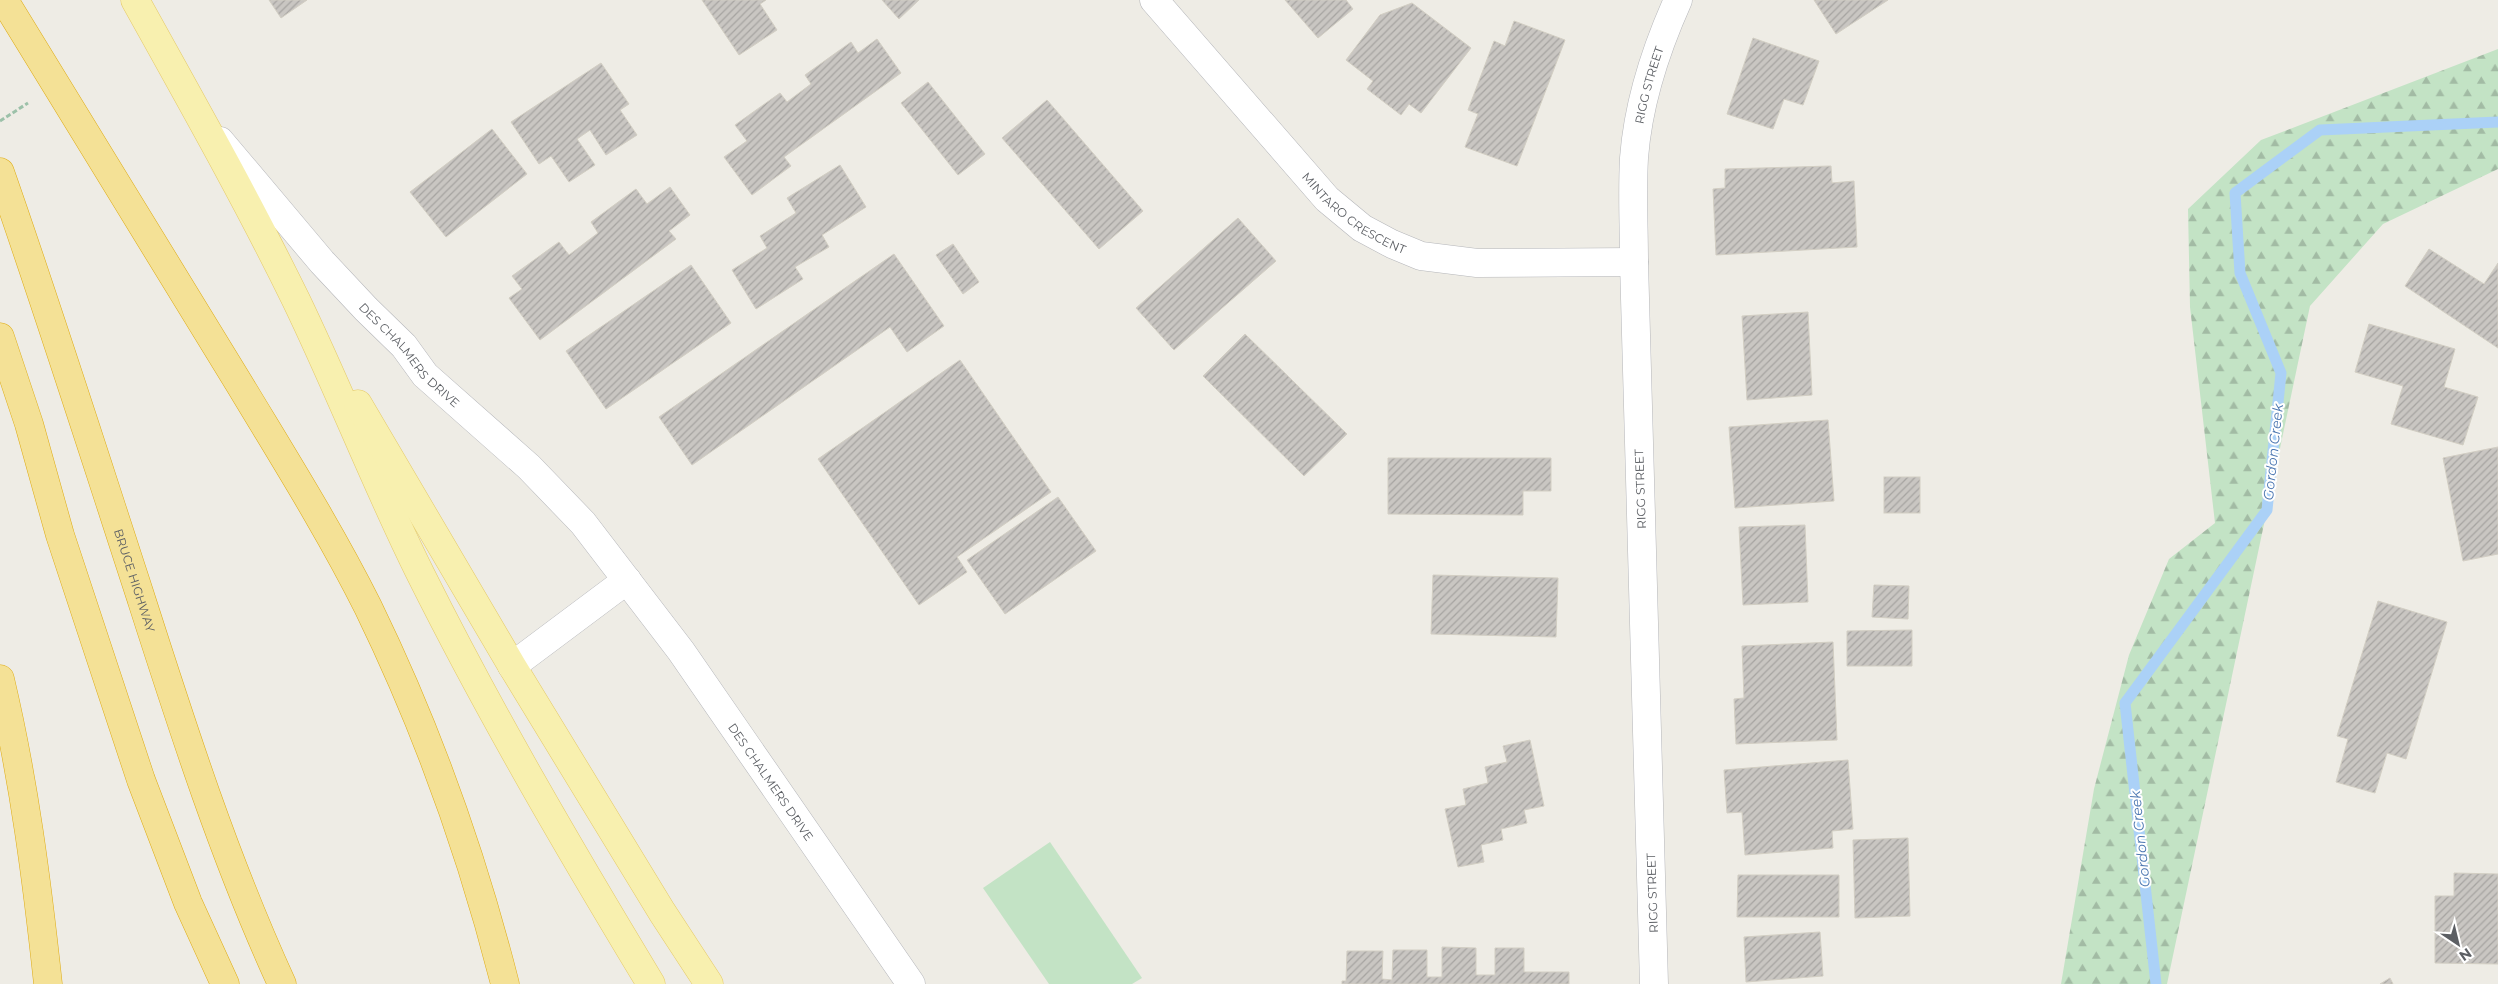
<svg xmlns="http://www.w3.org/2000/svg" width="2498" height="984" font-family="Montserrat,sans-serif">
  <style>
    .forest { fill: url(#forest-firs) }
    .pitch { fill: #c3e3c5 }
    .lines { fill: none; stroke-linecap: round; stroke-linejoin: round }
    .stream { stroke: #abd1f7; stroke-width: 11 }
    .building { fill: url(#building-hatch); stroke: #d2cec3 }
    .minor-casing { stroke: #b5b6ba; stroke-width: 29 }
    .major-casing { stroke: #e5c966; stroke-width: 29 }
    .highway-casing { stroke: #deab14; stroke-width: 29 }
    .path { stroke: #9cc1a9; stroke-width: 3; stroke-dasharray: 5 2.5; stroke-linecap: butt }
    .minor { stroke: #fff; stroke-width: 28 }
    .major { stroke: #f8f0af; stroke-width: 28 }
    .highway { stroke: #f4e196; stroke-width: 28 }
    .labels { text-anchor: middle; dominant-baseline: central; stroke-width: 4; stroke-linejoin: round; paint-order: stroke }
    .street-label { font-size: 12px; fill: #5c5f64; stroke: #fff }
    .water-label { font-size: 14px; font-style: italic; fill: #4c77b1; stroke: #fff }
  </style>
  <defs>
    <pattern id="forest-firs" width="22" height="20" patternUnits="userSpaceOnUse" patternTransform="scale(1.25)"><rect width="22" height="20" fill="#c3e3c5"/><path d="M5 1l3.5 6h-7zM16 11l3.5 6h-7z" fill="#a2bba4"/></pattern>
    <pattern id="building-hatch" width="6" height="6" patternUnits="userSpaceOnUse" patternTransform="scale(1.25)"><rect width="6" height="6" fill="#c9c6c2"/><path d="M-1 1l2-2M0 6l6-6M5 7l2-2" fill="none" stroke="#a6a4a1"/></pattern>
  </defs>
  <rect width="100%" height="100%" fill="#eeece5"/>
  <!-- forest -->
  <path class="forest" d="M 2498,49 L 2498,169 L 2383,224 L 2310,306 L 2167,984 L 2061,984 L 2094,789 L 2129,655 L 2169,559 L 2215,523 L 2190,307 L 2188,209 L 2261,140 Z"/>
  <!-- pitch -->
  <path class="pitch" d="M 1050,842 L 1142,978 L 1132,984 L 1049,984 L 983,888 Z"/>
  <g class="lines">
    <!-- stream -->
    <path class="stream" d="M 2156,984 L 2125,703 L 2267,510 L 2281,373 L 2240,273 L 2235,193 L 2320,130 L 2498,122"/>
  </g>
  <!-- building -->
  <g class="building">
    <path d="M 269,0 L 307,0 L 281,18 Z"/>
    <path d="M 702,0 L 766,0 L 760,4 L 777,30 L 739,55 Z"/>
    <path d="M 882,0 L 919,0 L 899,19 Z"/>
    <path d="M 1285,0 L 1346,0 L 1353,9 L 1318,38 Z"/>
    <path d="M 1814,0 L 1888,0 L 1836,34 Z"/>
    <path d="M 1412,3 L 1471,48 L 1421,113 L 1409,104 L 1401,115 L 1367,89 L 1373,81 L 1346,60 L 1380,15 Z"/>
    <path d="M 1514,21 L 1565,40 L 1517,166 L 1465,147 L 1478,114 L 1468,110 L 1494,41 L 1505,46 Z"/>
    <path d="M 1753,38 L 1819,61 L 1803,105 L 1784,99 L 1773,129 L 1727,114 Z"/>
    <path d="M 877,39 L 901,73 L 784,157 L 791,166 L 752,195 L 724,157 L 747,141 L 735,125 L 780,93 L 787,102 L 811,84 L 805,75 L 851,42 L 858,53 Z"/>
    <path d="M 601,63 L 629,104 L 620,110 L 637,135 L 606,155 L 590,130 L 577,139 L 595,165 L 569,182 L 551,156 L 539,164 L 511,122 Z"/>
    <path d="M 928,82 L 985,154 L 958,175 L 901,103 Z"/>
    <path d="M 1047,100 L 1143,211 L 1099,249 L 1002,138 Z"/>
    <path d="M 492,129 L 527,174 L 446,237 L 410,192 Z"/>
    <path d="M 840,165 L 866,207 L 822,235 L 829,247 L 795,267 L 803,279 L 756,309 L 732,270 L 767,248 L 760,236 L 796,213 L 787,198 Z"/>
    <path d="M 1831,166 L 1832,183 L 1854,181 L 1857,247 L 1716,255 L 1713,189 L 1725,188 L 1725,169 Z"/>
    <path d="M 670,187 L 690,215 L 669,231 L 676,239 L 540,340 L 509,298 L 522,289 L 512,276 L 559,242 L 569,255 L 598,233 L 591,222 L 636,189 L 647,204 Z"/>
    <path d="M 1238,218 L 1276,261 L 1174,350 L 1136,308 Z"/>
    <path d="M 953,244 L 979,282 L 963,294 L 936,255 Z"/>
    <path d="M 2429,249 L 2484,284 L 2498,263 L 2498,348 L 2405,286 Z"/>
    <path d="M 894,254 L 944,326 L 907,352 L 890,327 L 692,465 L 659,417 Z"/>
    <path d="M 691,265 L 731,323 L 606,409 L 566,351 Z"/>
    <path d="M 1808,312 L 1812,395 L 1747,400 L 1742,316 Z"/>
    <path d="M 2369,324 L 2455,349 L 2444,387 L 2478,397 L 2463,445 L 2391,424 L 2403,386 L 2355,372 Z"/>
    <path d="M 1245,334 L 1347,434 L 1304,476 L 1203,376 Z"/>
    <path d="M 960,360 L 1051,492 L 957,557 L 967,572 L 919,605 L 818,459 Z"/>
    <path d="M 1828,420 L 1834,501 L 1735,508 L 1729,427 Z"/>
    <path d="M 2498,447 L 2498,554 L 2463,561 L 2443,458 Z"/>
    <path d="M 1388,458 L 1551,458 L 1551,491 L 1523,491 L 1523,515 L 1388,514 Z"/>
    <rect x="1884" y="477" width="36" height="36"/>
    <path d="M 1058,497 L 1096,551 L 1005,614 L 967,560 Z"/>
    <path d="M 1805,525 L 1808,602 L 1743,605 L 1739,527 Z"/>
    <path d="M 1433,575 L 1558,578 L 1556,637 L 1431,634 Z"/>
    <path d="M 1874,585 L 1909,586 L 1908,619 L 1872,617 Z"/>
    <path d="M 2378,601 L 2447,622 L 2406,759 L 2387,753 L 2375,793 L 2336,782 L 2348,739 L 2337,736 Z"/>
    <path d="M 1912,630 L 1912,666 L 1847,666 L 1847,631 Z"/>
    <path d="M 1833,642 L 1837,740 L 1736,744 L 1734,699 L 1744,698 L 1742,646 Z"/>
    <path d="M 1530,740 L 1544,806 L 1524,810 L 1527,823 L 1501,829 L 1503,840 L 1481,845 L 1484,862 L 1458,867 L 1445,809 L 1466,805 L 1463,789 L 1488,783 L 1485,767 L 1507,762 L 1503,746 Z"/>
    <path d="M 1848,760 L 1853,829 L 1832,831 L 1833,848 L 1745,855 L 1742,812 L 1727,813 L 1724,770 Z"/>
    <path d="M 1908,838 L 1910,916 L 1855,918 L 1853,840 Z"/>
    <path d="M 2454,873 L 2498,874 L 2498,964 L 2435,963 L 2435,896 L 2454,896 Z"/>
    <path d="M 1738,875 L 1839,875 L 1839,917 L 1737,917 Z"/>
    <path d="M 1820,932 L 1823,976 L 1746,982 L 1744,937 Z"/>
    <path d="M 1442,947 L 1476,948 L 1476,975 L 1495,975 L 1495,948 L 1524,948 L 1524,972 L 1569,972 L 1569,984 L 1342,984 L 1342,981 L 1346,981 L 1347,951 L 1383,951 L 1382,979 L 1392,980 L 1393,950 L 1427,950 L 1427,977 L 1442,977 Z"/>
    <path d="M 2390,978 L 2393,984 L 2380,984 Z"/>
  </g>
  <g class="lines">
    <!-- minor casing -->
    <g class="minor-casing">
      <g id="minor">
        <path id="s1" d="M 1154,0 L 1327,199 L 1362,228 L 1392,244 L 1421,256 L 1477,263 L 1634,262"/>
        <path id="s2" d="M 220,141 L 322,262 L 366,309 L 404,346 L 425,375 L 529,467 L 583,523 L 681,651 L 911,984"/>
        <path d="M 512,666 L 627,580"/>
        <path id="s3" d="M 1654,984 L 1634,262 C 1634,228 1632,193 1634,158 C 1638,104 1656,49 1678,0"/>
      </g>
    </g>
    <!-- major casing -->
    <g class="major-casing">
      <g id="major">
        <path d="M 135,0 C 190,99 246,198 296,300 C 340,391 376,485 421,575 C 491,715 570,850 651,984"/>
        <path d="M 358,404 L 512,666 L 662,912 L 709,984"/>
      </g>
    </g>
    <!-- highway casing -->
    <g class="highway-casing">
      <g id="highway">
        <path d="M 4,0 C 82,129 162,256 240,385 C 284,458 330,531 368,607 C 427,728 472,854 505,984"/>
        <path id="s4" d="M 0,172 C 49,312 94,454 140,595 C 182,726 224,858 282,984"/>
        <path d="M 0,337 L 29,424 L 60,535 L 141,780 L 188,903 L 225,984"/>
        <path d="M 0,679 C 24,780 37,882 48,984"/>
      </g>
    </g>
    <!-- path -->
    <path class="path" d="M 0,121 L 28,103"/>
    <!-- minor -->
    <use href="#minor" class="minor"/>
    <!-- major -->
    <use href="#major" class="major"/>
    <!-- highway -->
    <use href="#highway" class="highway"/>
  </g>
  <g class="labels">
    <!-- street labels -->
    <g class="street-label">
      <text stroke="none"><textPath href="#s3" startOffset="901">RIGG STREET</textPath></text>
      <text stroke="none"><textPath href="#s1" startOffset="294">MINTARO CRESCENT</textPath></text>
      <text stroke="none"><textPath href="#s2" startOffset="286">DES CHALMERS DRIVE</textPath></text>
      <text transform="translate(1640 489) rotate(-92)">RIGG STREET</text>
      <text stroke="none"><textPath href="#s4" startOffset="430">BRUCE HIGHWAY</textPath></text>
      <text stroke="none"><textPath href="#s2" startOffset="848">DES CHALMERS DRIVE</textPath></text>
      <text transform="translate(1652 893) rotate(-92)">RIGG STREET</text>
    </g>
    <!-- water labels -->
    <g class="water-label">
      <text transform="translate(2273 452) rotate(-84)">Gordon Creek</text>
      <text transform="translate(2140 839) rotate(-96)">Gordon Creek</text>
    </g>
  </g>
  <!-- north arrow -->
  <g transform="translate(2458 944) rotate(145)" stroke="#ffffff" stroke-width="4" paint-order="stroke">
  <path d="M0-4L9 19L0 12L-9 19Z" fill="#5c5f64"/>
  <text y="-8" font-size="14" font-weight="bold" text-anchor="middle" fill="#5c5f64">N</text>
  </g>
</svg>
